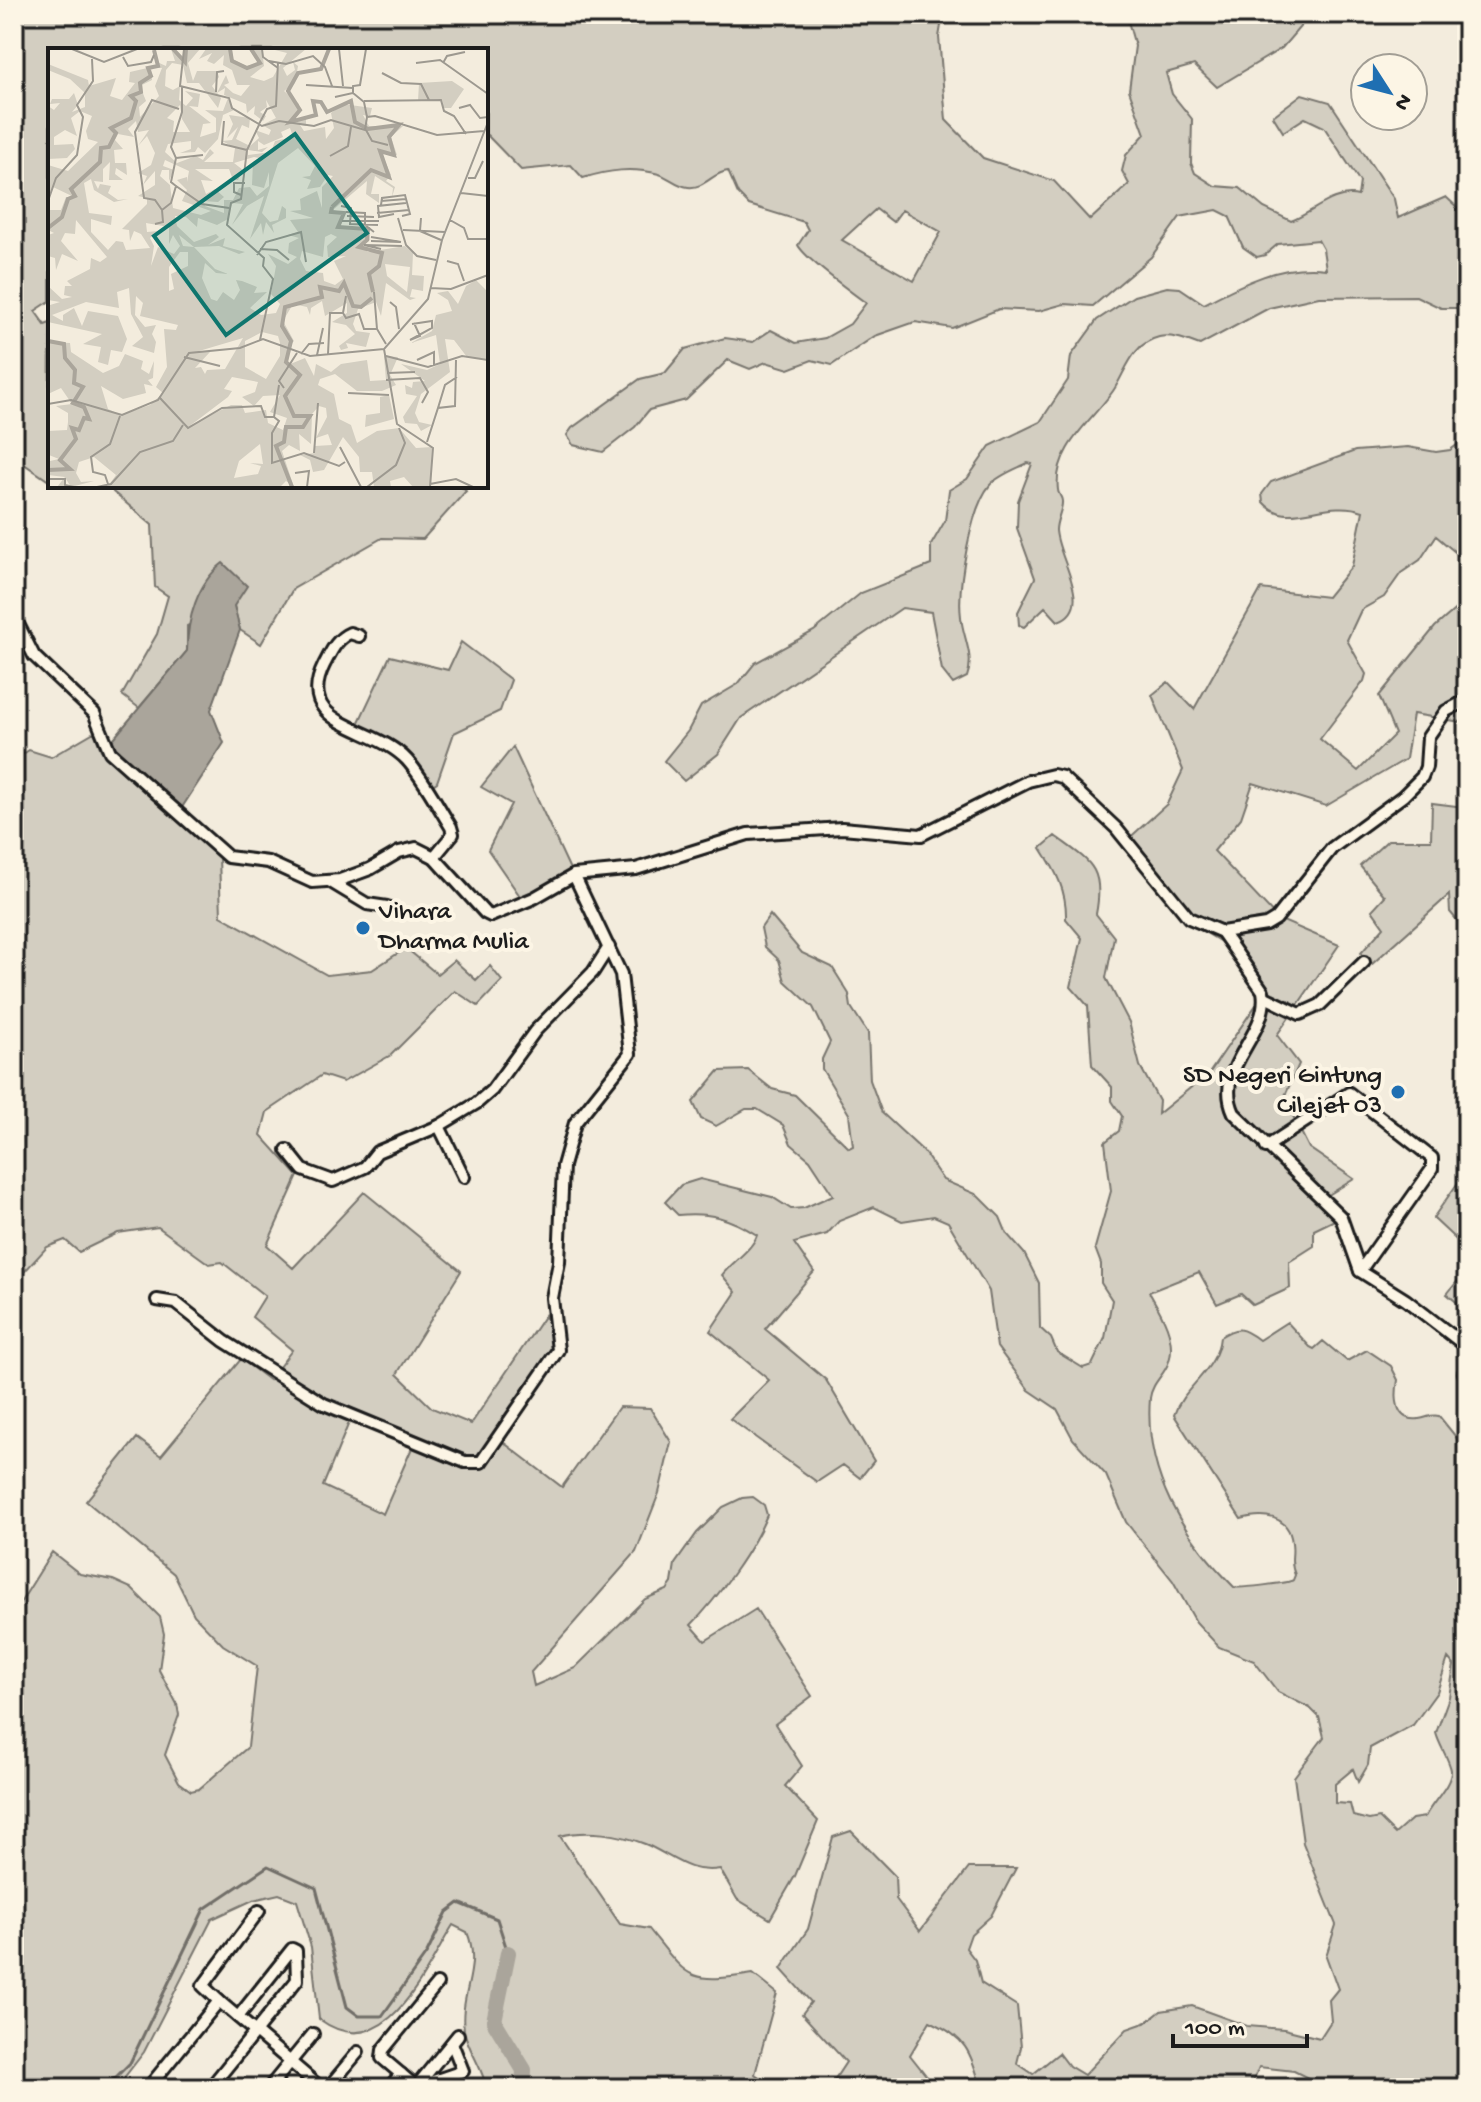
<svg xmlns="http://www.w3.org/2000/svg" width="1481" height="2102" font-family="'Gochi Hand',sans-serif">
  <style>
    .green { fill: #d3cec1; stroke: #78756e; stroke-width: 2; fill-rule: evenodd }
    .water { fill: #aaa59b; stroke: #716e68; stroke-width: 2 }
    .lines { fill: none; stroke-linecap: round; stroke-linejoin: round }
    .stream { stroke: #716e68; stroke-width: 3 }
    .river { stroke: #aaa59b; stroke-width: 16 }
    .minor-casing { stroke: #1c1c1c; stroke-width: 16 }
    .minor { stroke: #fcf5e5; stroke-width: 10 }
    .poi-dot { fill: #1f6fb2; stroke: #fcf5e5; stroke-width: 3 }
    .labels { text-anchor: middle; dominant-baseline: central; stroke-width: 8; stroke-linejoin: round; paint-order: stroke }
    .poi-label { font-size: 26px; fill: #1c1c1c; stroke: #fcf5e5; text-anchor: start }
    .inset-river { fill: none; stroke: #aaa59b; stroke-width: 4 }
    .inset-road { fill: none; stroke: #9d9990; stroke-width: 2 }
    .view { fill: #0f766e; fill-opacity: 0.15; stroke: #0f766e; stroke-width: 4 }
    .inset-edge { fill: none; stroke: #1c1c1c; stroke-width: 4 }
  </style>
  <rect width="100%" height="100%" fill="#f3ecdd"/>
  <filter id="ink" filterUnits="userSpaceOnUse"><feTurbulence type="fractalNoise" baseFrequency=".0125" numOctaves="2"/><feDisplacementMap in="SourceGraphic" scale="16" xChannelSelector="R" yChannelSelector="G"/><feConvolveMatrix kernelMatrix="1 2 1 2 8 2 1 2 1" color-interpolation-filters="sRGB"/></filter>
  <g filter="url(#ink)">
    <!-- green -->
    <g class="green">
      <path d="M 14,14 L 943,14 L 939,37 L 946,120 L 983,158 L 1054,181 L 1090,220 L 1129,184 L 1122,171 L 1126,155 L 1145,134 L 1129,90 L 1135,46 L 1126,14 L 1311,14 L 1282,48 L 1217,87 L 1194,65 L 1166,73 L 1172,94 L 1192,119 L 1191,163 L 1195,173 L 1215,186 L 1240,188 L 1264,208 L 1291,221 C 1312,213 1335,190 1358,196 L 1360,182 L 1324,127 L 1305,118 L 1283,132 L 1273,116 L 1302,94 L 1330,102 L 1394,199 L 1398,218 L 1446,197 L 1460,210 L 1467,208 L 1467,314 L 1457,308 L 1441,308 L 1416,296 L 1319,297 L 1269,308 L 1200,345 C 1188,341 1172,334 1159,337 C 1131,344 1126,372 1113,391 C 1092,421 1053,448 1058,490 C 1058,494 1062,497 1062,501 C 1063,509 1056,520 1056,530 C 1057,558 1096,608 1058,621 L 1045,607 L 1024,627 L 1019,625 L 1018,612 L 1035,578 L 1017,528 L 1018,501 L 1032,464 L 1028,463 C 1016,469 999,475 990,485 C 971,507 957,587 961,617 C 963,638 975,656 967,677 L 953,684 L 942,670 L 931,612 L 902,608 L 741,718 L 718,754 L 684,781 L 664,761 L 688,731 L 701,706 L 738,684 L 755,663 L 814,631 L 861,593 L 931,565 L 931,545 L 945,521 L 949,490 L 967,479 L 990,446 L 1040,422 L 1068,380 L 1071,356 L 1097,320 L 1134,296 L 1167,287 L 1180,288 L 1204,304 C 1242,284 1281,263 1326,269 L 1323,249 L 1318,240 L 1278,244 L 1265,255 L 1257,257 L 1243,247 L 1229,216 L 1217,210 L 1180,217 L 1151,257 L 1093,306 L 1064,304 L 1039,311 L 999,309 L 952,328 L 915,322 L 875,336 L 832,365 L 812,360 L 789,369 L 766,362 L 750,369 L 728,360 L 686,400 L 649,410 L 635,427 L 603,452 L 573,445 L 567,435 L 572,428 L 640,379 L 665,373 L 685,349 L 725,338 L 753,342 L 771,330 L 796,343 L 825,338 L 850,324 L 866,303 C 851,292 804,257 798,245 L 808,230 L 804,222 L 749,205 L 738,194 L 728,171 C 713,172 705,189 688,187 C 677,186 669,177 659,174 C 632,167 609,170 583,178 L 571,165 L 521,170 L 486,134 L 486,50 L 50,50 L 50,301 L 35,311 L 45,325 L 50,323 L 49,481 L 24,464 L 14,469 ZM 876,209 L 893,222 L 902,210 L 941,232 L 914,281 L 842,240 Z"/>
      <path d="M 1467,438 L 1467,562 L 1436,536 L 1420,560 L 1401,573 L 1384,597 L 1361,610 L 1347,640 L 1366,674 L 1364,681 L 1320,739 L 1358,771 L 1395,734 L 1379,696 L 1435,627 L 1467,599 L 1467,723 L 1413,714 L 1406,759 L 1326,806 L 1253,783 L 1241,818 L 1214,851 L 1278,919 L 1339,945 L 1277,1035 L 1299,1064 L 1284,1098 L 1309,1148 L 1354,1179 L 1322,1199 L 1343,1216 L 1314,1230 L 1314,1246 L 1289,1262 L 1290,1288 L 1253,1305 L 1241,1294 L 1217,1304 L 1199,1272 L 1149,1292 C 1160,1311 1177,1338 1169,1361 C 1165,1375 1152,1382 1150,1398 C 1144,1474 1182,1535 1234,1587 C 1238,1589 1290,1583 1293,1580 L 1295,1575 C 1289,1561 1294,1556 1292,1543 C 1289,1514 1262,1513 1241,1519 L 1174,1415 C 1184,1385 1217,1372 1220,1337 C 1237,1326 1242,1327 1259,1340 L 1287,1322 L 1310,1347 L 1314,1349 L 1323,1341 L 1347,1361 L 1367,1350 L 1391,1366 L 1398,1380 C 1395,1396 1394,1422 1419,1419 C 1428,1418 1430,1414 1439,1416 L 1456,1437 L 1467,1462 L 1467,2088 L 1328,2088 L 1294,2071 L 1259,2067 L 1250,2088 L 981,2088 C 971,2051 965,2037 930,2021 L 910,2055 L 936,2088 L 829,2088 L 846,2062 L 802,2014 L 811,2002 L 781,1969 L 808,1929 L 833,1837 L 851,1831 L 895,1876 L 896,1899 L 920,1931 L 969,1868 L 1016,1868 L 991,1916 L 971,1934 L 966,1948 L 975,1960 L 981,1983 L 1017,2006 L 1021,2047 L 1017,2063 L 1033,2074 L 1059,2053 L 1069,2066 L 1084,2075 L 1127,2029 L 1147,2022 L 1161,2011 L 1192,2006 L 1247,2026 L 1284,2029 L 1320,2038 L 1331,2021 L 1329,2000 L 1338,1989 L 1326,1956 L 1336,1925 L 1303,1843 L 1294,1777 L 1324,1737 L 1319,1717 L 1310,1708 L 1278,1692 L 1254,1661 L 1219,1647 L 1196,1622 L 1173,1581 L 1126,1522 L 1106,1475 L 1073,1439 L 1057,1409 L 1029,1390 L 997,1347 L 989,1291 L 948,1222 L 934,1216 L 902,1221 L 874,1207 L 839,1221 L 827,1234 L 794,1243 L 814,1272 L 765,1329 L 826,1380 L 874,1461 L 860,1478 L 843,1465 L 817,1482 L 730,1419 L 769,1380 L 710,1331 L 736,1292 L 722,1275 C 732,1262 753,1249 757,1235 C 730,1218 710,1212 678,1215 L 665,1202 L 681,1185 L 700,1179 L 772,1197 L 791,1209 L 804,1208 L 833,1195 L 810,1160 L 791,1144 L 783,1125 L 757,1109 L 746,1109 L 716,1126 L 701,1119 L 693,1102 L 719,1071 L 748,1070 L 772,1089 L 795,1095 L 849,1148 L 853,1146 L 849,1114 L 822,1069 L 822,1059 L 830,1042 L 813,1007 L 785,981 L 779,960 L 765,947 L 761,928 L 770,915 L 802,953 L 832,967 L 849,994 L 851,1007 L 868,1033 L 870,1080 L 882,1113 L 923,1151 L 943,1180 L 978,1195 L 1000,1217 L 1007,1234 L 1024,1253 L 1039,1283 L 1040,1328 L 1051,1338 L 1057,1352 L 1083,1368 L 1092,1365 L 1105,1338 L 1112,1300 L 1101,1283 L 1101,1264 L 1095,1248 L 1111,1191 L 1105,1142 L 1119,1131 L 1122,1116 L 1112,1101 L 1112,1087 L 1092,1065 L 1088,1006 L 1071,987 L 1082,938 L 1066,919 C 1067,891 1056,871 1041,848 L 1055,836 C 1090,862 1105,867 1096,914 L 1114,937 L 1106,978 L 1129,1022 L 1140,1066 L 1159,1101 L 1158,1114 L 1210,1072 L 1260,999 L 1257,988 L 1221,942 L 1183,919 L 1148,862 L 1125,842 L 1167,804 L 1183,770 L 1152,695 L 1168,682 L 1194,709 L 1261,589 L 1327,597 L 1352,566 L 1363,511 C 1324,497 1288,531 1263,502 L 1262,494 L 1271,482 L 1355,451 L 1408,447 L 1436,452 L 1450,450 ZM 1448,1658 L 1454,1665 L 1449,1697 L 1436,1733 C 1439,1745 1449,1759 1451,1770 C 1452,1785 1431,1803 1425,1817 L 1412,1819 L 1395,1834 L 1379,1818 L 1369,1820 L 1353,1816 L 1350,1804 L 1335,1803 L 1335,1784 L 1353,1769 L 1358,1782 L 1368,1765 L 1370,1748 L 1413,1725 L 1437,1692 Z"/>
      <path d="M 113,486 L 460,486 L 466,491 L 423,539 L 382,538 L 293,589 L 261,644 L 240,630 L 234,606 L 187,626 L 187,651 L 139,708 L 122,695 L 157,634 L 168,596 L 155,587 L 152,525 L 113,492 Z"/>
      <path d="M 461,642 L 511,680 L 500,711 L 454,733 L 437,782 L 422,792 L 403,753 L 357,726 L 390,656 L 448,670 Z"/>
      <path d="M 94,732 L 101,750 L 114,762 L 125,759 L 132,765 L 125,772 L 219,857 L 221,916 L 327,975 L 372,970 L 406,948 L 437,974 L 454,960 L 476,980 L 490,966 L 502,981 L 478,1006 L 455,991 L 391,1055 L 343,1082 L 322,1075 L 267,1112 L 261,1135 L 298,1176 L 267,1245 L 293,1268 L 364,1192 L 461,1271 L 397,1374 L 432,1408 L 471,1424 L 545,1315 L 557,1347 L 499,1439 L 562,1487 L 619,1407 L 650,1408 L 671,1442 L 659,1493 L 636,1552 L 531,1672 L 534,1686 L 575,1668 L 645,1599 L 667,1590 L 672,1583 L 675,1564 L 697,1533 L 723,1507 L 742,1498 L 753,1497 L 764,1505 L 767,1515 C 753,1549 717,1599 691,1625 L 705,1641 L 756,1609 L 812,1696 L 775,1724 L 802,1766 L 785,1786 L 818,1821 L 795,1876 L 770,1919 L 737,1899 L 720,1869 C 690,1875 671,1855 645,1844 C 620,1834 586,1829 560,1836 L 620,1924 L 649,1929 C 689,1979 687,1984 753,1974 L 777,1993 L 755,2074 L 775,2088 L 486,2088 C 484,2069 468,2051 464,2030 C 459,1993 482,1968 467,1932 L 453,1925 C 424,1971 386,2068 319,2019 L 311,1947 L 297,1901 L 279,1894 L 253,1900 L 212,1919 L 144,2052 L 116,2088 L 14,2088 L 14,1613 L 52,1552 L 80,1574 L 113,1580 L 131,1588 L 160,1617 L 164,1634 L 159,1670 L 177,1704 L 179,1715 L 165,1755 L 179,1782 L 191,1791 L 199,1789 L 248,1747 L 257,1666 L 223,1645 L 194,1615 L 174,1574 L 86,1501 L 137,1438 L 161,1456 L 241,1359 L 269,1380 L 292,1350 L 252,1317 L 265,1296 L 222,1262 L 209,1264 L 158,1227 L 118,1233 L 79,1252 L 65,1240 L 47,1247 L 14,1283 L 14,760 L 29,750 L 51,757 ZM 350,1420 L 415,1441 L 383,1514 L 323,1486 Z"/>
      <path d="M 513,747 L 574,878 L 522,899 L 488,850 L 511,804 L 481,787 Z"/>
      <path d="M 1467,798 L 1467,932 L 1450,912 L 1449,895 L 1372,964 L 1361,953 L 1384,927 L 1372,910 L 1385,896 L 1360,866 L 1388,840 L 1431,840 L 1432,803 L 1464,807 Z"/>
      <path d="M 1467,1170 L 1467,1250 L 1433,1218 Z"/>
      <path d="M 1467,1269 L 1467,1311 L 1447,1294 Z"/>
    </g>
    <!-- water -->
    <path class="water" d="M 223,563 L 247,586 L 234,606 L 240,630 L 211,710 L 224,743 L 181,809 L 109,744 L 187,651 C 187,620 197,583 223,563 Z"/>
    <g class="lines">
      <!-- stream -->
      <path class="stream" d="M 105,2088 L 130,2063 L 204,1909 L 268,1866 L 316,1888 L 347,2007 L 359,2016 L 382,2016 L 427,1953 L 447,1912 L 459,1903 L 497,1919 L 508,1953"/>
      <!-- river -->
      <path class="river" d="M 508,1953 L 494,2021 L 524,2070 L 523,2088"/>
      <!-- minor casing -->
      <g class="minor-casing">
        <g id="minor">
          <path d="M 14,616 L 34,656 L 94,713 L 110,752 L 228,857 L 268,862 L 312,882 L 340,880 L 370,869 L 399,852 L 416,848 L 434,857 L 485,913 L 491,916 L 534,898 L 574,875 L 636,869 L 748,834 L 842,828 L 921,835 L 1028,781 L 1053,775 L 1062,777 L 1116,828 L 1189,918 L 1222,932 L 1263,991 C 1271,1035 1212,1066 1234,1113 L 1341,1217 L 1360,1271 L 1406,1300 L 1467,1347"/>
          <path d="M 359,636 L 350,633 C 336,639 331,652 324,665 C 293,727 375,725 407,760 C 424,779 437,805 451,827 L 453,834 L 434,857"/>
          <path d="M 329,881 L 367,904 L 387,907"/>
          <path d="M 1222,932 L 1266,925 L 1276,919 L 1332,848 L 1403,796 L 1422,777 L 1426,767 L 1428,737 L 1446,711 L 1467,700"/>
          <path d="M 1265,997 L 1300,1014 L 1320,1005 L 1364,962"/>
          <path d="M 439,1126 L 464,1177"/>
          <path d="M 1266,1147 L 1349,1093 L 1432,1158 L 1432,1169 L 1360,1271"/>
          <path d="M 287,1150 L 303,1170 L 333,1181 L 365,1167 L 377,1152 L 439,1126 L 477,1103 L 492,1090 L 535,1031 L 593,972 L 609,947"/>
          <path d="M 157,1300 L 176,1303 L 224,1341 L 324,1404 L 465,1462 L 481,1462 L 558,1350 L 552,1298 L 559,1262 L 563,1166 L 575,1123 L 630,1054 L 621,974 L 574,875"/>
          <path d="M 1464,1373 L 1467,1370"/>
          <path d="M 219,2001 L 203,1986 L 259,1911"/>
          <path d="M 401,2074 L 382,2058 L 383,2050 L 437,1984"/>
          <path d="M 416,2087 L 458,2035"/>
          <path d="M 148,2088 L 219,2001 L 321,2088"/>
          <path d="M 210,2088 L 297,1980 L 296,1951 L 292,1949 L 238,2017"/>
          <path d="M 269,2088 L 313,2034"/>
          <path d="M 328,2088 L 358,2052"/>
          <path d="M 389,2088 L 401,2074 L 416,2087 L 463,2071 L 452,2043"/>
        </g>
      </g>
      <!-- minor -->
      <use href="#minor" class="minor"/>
    </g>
  </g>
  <!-- markers -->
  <g class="poi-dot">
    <circle cx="363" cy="928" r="8"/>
    <circle cx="1398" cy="1092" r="8"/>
  </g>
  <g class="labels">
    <!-- poi labels -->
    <g class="poi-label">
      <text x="379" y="913">Vihara<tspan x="379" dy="30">Dharma Mulia</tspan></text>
      <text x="1382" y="1077" text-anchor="end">SD Negeri Gintung<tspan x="1382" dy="30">Cilejet 03</tspan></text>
    </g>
  </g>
  <!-- overview -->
  <g transform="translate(48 48)">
    <rect width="440" height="440" fill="#f3ecdd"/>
    <path d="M 123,1 L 136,13 L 136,1 L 152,1 L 140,15 L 145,33 L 149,23 L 169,23 L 171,29 L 164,38 L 173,50 L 170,60 L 151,35 L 139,35 L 135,17 L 124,15 L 118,22 L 117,38 L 125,42 L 132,38 L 131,52 L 138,58 L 145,50 L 137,43 L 152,46 L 150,59 L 141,58 L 163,75 L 155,76 L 152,89 L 168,84 L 168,70 L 157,62 L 175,63 L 180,50 L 186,62 L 175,67 L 170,91 L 157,105 L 150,99 L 147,104 L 132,105 L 143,101 L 143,93 L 120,96 L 117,104 L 129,115 L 148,108 L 155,112 L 162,101 L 166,105 L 156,114 L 185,114 L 187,100 L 174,93 L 184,92 L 190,79 L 179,90 L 185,76 L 181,67 L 202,70 L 201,80 L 194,77 L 188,91 L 202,98 L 211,90 L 207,82 L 221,87 L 223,82 L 214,77 L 228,70 L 218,52 L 219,59 L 212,64 L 218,68 L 215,73 L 206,66 L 207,58 L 199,65 L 198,56 L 176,47 L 177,40 L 169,45 L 178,27 L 181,35 L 176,37 L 185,45 L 193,48 L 202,37 L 189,37 L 184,22 L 175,17 L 176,7 L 166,16 L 159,13 L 164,5 L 151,11 L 158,1 L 184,1 L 185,11 L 198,18 L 211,15 L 201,1 L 214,1 L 216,18 L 202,29 L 216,33 L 225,29 L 239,5 L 223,1 L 258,1 L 235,20 L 239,28 L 247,22 L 245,14 L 250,18 L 247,35 L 236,43 L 251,56 L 251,66 L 244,74 L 258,69 L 258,78 L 252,77 L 256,83 L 277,79 L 278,91 L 286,80 L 283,65 L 295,56 L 324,60 L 322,68 L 315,67 L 321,78 L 355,78 L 343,89 L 349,107 L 333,104 L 343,127 L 338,133 L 347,139 L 344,149 L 345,140 L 327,128 L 323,146 L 331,146 L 331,155 L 318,146 L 319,133 L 285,162 L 297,165 L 291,175 L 296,180 L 320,180 L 322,192 L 312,198 L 320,204 L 357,198 L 365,205 L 364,227 L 376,228 L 375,243 L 364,241 L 362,249 L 368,250 L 362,252 L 338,235 L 333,268 L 328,254 L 310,261 L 305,276 L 308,283 L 322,285 L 318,299 L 298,295 L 300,300 L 293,302 L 291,298 L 307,286 L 298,277 L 284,274 L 299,265 L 299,255 L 277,268 L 274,253 L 263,260 L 262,267 L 259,259 L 245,256 L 235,273 L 246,293 L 239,301 L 240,317 L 257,310 L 266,328 L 268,316 L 283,324 L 293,316 L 319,312 L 322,333 L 338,332 L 336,308 L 350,309 L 342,327 L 348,337 L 334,343 L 309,343 L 287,326 L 272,331 L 270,337 L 286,346 L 291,371 L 303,377 L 309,395 L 329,383 L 351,380 L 368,400 L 384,399 L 383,439 L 365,439 L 356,429 L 342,433 L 343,439 L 326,439 L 324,424 L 312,424 L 311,409 L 295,389 L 276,422 L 265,424 L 262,412 L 252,407 L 267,405 L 267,398 L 284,397 L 280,386 L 268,390 L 279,369 L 278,360 L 271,358 L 264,366 L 263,396 L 251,386 L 252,403 L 241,397 L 234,403 L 246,439 L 238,433 L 232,439 L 53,439 L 60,438 L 68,427 L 46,409 L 31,414 L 28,425 L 33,434 L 46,433 L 23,439 L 18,431 L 16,439 L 9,439 L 17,429 L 0,427 L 2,413 L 11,411 L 1,407 L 0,383 L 19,382 L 20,374 L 20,365 L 8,358 L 24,356 L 13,340 L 0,346 L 0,294 L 22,295 L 23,304 L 55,325 L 71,318 L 77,306 L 95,313 L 93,321 L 101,326 L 106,313 L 105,330 L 100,332 L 105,338 L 96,336 L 98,345 L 75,351 L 53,338 L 60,361 L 73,367 L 102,357 L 115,345 L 108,339 L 119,319 L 116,281 L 128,282 L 130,277 L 92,268 L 95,255 L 88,248 L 87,267 L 97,279 L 108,277 L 104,286 L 108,294 L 106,305 L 84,298 L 95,289 L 83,266 L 81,240 L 69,244 L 71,260 L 38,254 L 4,267 L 15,273 L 15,267 L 26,260 L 34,278 L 40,263 L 70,268 L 79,291 L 74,304 L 63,302 L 60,317 L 50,314 L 53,299 L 35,296 L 54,286 L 0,274 L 2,257 L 12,254 L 0,252 L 0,238 L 14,251 L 24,249 L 16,247 L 17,238 L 24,238 L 19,233 L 42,221 L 43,210 L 52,214 L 59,209 L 28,172 L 27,186 L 17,185 L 13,193 L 30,213 L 14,206 L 8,222 L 7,210 L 0,208 L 0,187 L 6,185 L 0,182 L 0,162 L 13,162 L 18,149 L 26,149 L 5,139 L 0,150 L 0,117 L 20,123 L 50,94 L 40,91 L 38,83 L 44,68 L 32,63 L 23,70 L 29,88 L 17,82 L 6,89 L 6,97 L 25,96 L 27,101 L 19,110 L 0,111 L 0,58 L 6,62 L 12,55 L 2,56 L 4,51 L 21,51 L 26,45 L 30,57 L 24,64 L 37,59 L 37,45 L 22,31 L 0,22 L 0,16 L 40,32 L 41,38 L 68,30 L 62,48 L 74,52 L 87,35 L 81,34 L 82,24 L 108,18 L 109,3 L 109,14 L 118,18 L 119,13 L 127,13 ZM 103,18 L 114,20 L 107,38 L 111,48 L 92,69 L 91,59 L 98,53 L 92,38 L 104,32 ZM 132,57 L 134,71 L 142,84 L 125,84 L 126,73 L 119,70 ZM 88,73 L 90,84 L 101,82 L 90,98 L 99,88 L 107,105 L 103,117 L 90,125 L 99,128 L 95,137 L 107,123 L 107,137 L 90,148 L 99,150 L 99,156 L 74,181 L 81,182 L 82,193 L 86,183 L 93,186 L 102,200 L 78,202 L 75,194 L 68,193 L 60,202 L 43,184 L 43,171 L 63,177 L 64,168 L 41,165 L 36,135 L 43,131 L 46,142 L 66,154 L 80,151 L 70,152 L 60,145 L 63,138 L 52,136 L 50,141 L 46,133 L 55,134 L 55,121 L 62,114 L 61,132 L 75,132 L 67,126 L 68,120 L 79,127 L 78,115 L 67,115 L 66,102 L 75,101 L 67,92 L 70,86 L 86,89 L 80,81 ZM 242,80 L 245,89 L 227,93 L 223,104 L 200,107 L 200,102 L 214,104 L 220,99 L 210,102 L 210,93 L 216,97 L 235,89 L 233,84 ZM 250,100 L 267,118 L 262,128 L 254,129 L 263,132 L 259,141 L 272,139 L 280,127 L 285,128 L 274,139 L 274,160 L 269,143 L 252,151 L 253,162 L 242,163 L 265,170 L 242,172 L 250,184 L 240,187 L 251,190 L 241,195 L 240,205 L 249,209 L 240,216 L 220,206 L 228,218 L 223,246 L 232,256 L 228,265 L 213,267 L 202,260 L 219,244 L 206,245 L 209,239 L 194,233 L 188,232 L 192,242 L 186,252 L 175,244 L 169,253 L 163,251 L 154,230 L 157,215 L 168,225 L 180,226 L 167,221 L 146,199 L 135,198 L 131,187 L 146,199 L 171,198 L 191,206 L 197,204 L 175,198 L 177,190 L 160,197 L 171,189 L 168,186 L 146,194 L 129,178 L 127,168 L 138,169 L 149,179 L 150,170 L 169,177 L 180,171 L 184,155 L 195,156 L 184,177 L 199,158 L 216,148 L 202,191 L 213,175 L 215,187 L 218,174 L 226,185 L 224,177 L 238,170 L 238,161 L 234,158 L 230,172 L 222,174 L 214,165 L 230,115 ZM 206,109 L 211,110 L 205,114 L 204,137 L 216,140 L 221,124 L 221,138 L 209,148 L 202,139 L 191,140 L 185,152 L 176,152 L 176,165 L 157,158 L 155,153 L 170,154 L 176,149 L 167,141 L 158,146 L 153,132 L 165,133 L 147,121 L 181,121 L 185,132 L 190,132 L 195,122 L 186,115 ZM 117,112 L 141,123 L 139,134 L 139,129 L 129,132 L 139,142 L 134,153 L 163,163 L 153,167 L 125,160 L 122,137 L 112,128 L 114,122 L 121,122 L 121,133 L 126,122 L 115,118 ZM 98,175 L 121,179 L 121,196 L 125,187 L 132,198 L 126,206 L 110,199 L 103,218 L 106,198 L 102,190 L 110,183 L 99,184 ZM 283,186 L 289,189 L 279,198 L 280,209 L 298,208 L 286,213 L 295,231 L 287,237 L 276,233 L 275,225 L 258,223 L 252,211 L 254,203 L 275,209 L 277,189 ZM 132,204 L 140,204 L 140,218 L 123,226 L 126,241 L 121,243 L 121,219 ZM 337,216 L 362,219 L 359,244 L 339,228 ZM 214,284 L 230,288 L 232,295 L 232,308 L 218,331 L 197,319 L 197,293 ZM 195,290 L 177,321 L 159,322 L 157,326 L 153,319 L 147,320 L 162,304 L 151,303 ZM 184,329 L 210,334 L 207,344 L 194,349 L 206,358 L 215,348 L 232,347 L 222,364 L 239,370 L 235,382 L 220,375 L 218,362 L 197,365 L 194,357 L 183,357 L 143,377 L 180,349 L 184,343 L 176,341 ZM 212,396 L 215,416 L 202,415 L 213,418 L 210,426 L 186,430 L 191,413 ZM 404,33 L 416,41 L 403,60 L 395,60 L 394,51 L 370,53 L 371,35 ZM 428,232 L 440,244 L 440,311 L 419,309 L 406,292 L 397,291 L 402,324 L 373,346 L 367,365 L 371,374 L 384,377 L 373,383 L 369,376 L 357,375 L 355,369 L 369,348 L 358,346 L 357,337 L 364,340 L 365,334 L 377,333 L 353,316 L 379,322 L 392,316 L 388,287 L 363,295 L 384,283 L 388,267 L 404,263 L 400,252 L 389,245 L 400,243 L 410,256 L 418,238 ZM 341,347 L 346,371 L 317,379 L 318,367 L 332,365 L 332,349 Z" fill="#d3cec1" fill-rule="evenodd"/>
    <path class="inset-river" d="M 125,1 L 137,14 L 138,1M 182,1 L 184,13 L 199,20 L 212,15 L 203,1M 281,1 L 273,21 L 250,25 L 240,43 L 252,62 L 242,74 L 268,67 L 265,53 L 273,54 L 279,64 L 303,53 L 307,74 L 320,81 L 351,77 L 341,89 L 346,107 L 332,103 L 341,129 L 323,122 L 284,159M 284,159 L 283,164 L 296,165 L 290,179 L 320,181 L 319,192 L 311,199 L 334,205 L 331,218 L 321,226 L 325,244M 0,180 L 14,169 L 20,151 L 27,148 L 23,141 L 52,114 L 53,100 L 61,99 L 68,85 L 63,80 L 83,70 L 88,53 L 83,48 L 93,44 L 92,35 L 103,28 L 100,20 L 110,18 L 106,2M 0,293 L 16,296 L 17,310 L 27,322 L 26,335 L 35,339 L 25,355 L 36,359 L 41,371 L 36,370 L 31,382 L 24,380 L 28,391 L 12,412 L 22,421 L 0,422M 244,439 L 228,398 L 236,394 L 238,379 L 255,379 L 262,368 L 246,368 L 237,348 L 252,327 L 238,314 L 243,293 L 234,278 L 237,259 L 274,249 L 272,239 L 291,243 L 296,235 L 305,258 L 313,259 L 324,250"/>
    <path class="inset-road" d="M 24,1 L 56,14 L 89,1M 136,1 L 132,38 L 181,50 L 184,60 L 214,78 L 231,73 L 266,78 L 283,72 L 317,82 L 319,69 L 327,68 L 389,87 L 436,83M 214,1 L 215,9 L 230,20M 291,1 L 295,38M 75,9 L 80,18 L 103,14 L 106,7M 221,13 L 238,16 L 265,8 L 277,19 L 284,38M 368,15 L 392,12 L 440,46M 395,15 L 399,8 L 417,4M 334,25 L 353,35 L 373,36 L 381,52M 258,37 L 305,40M 168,44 L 169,24 L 176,23M 305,45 L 316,54 L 319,69M 287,49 L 305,45 L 305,38 L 312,37 L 318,1M 316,53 L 393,52 L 396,63 L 406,68 L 418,86M 411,60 L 422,57 L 432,70 L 440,69M 176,73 L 174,96 L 199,102M 211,76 L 219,61 L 228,58 L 230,14M 211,77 L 199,102 L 193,151 L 183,155 L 179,177 L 216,210 L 215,218 L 225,231 L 212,292M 318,82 L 324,93 L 340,97M 282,108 L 300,98 L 303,79M 128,110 L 155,107M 420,130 L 427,130 L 435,113M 128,138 L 154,156 L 181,160M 413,145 L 440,148M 193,147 L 186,144 L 186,135 L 197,135M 0,153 L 8,130 L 29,107 L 35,69 L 29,57 L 45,33 L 44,11M 333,153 L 358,151M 333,157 L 334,150 L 357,147 L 362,166 L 354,168M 293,158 L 303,160 L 302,176 L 330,177M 114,162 L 123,155 L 128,138 L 123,134 L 128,110 L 123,99 L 134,64 L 134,39M 298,164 L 317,165 L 317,177 L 326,184M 329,165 L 361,162M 346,166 L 331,169 L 330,158 L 358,155M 299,168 L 326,169M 350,170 L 358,197 L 369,208 L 388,212M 373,170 L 372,183 L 393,192M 402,172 L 416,180 L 420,191 L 440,191M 302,173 L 294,173 L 331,173M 107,176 L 115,174 L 114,162 L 107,152 L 96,150 L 87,84 L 104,52 L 131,61M 355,182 L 397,184M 323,189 L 353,194M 323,193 L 352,194M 212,201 L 229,202 L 241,212M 333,201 L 316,197 L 354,198M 209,207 L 218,194 L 253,184 L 258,214M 399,213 L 410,216 L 416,233M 382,240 L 403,241 L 440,227M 326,244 L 329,281 L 338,296M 342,254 L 348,259 L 351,281M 295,265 L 298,270 L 311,266 L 316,281 L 329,281M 362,292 L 384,280 L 384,273 L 364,276M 362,292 L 372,288 L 366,275M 253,306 L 261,296 L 276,295M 280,306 L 282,265 L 295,265 L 298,248M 269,307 L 275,280M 338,308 L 380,319 L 414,308 L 440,312M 136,309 L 172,318M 369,312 L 386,304 L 386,318M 339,325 L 367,324M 338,332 L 372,330 L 380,344 L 374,355M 231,337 L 226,369 L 231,373 L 224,385 L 224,415 L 256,405 L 291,418 L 297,414M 236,340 L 231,333 L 249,305M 300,345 L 341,347M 112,350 L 140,380 L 174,360 L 213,358 L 217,369 L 226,369M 0,356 L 23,352 L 74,367 L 110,352 L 141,305 L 192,300 L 215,291 L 262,308 L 336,301M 390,360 L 397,337 L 409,329M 379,394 L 390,360 L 407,358 L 408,312M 292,399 L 313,439M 266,405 L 270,355M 247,425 L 261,423 L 259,439M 0,431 L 17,431 L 17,437 L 26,439M 60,436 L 57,427 L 45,424 L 43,409 L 62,396 L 72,368M 382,436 L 408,431 L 425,439M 49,439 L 63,436 L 92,404 L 125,393 L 135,377M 319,439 L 348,417 L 357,395 L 351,380M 382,439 L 385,400 L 349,376 L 336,301 L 380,251 L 394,192 L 440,74"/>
    <path class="view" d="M 247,86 L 319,185 L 178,287 L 106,188 Z"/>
    <rect width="440" height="440" class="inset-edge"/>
  </g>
  <!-- margin -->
  <rect width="1481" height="2102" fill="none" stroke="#fcf5e5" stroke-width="48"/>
  <rect x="24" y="24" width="1433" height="2054" fill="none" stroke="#1c1c1c" stroke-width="3" filter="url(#ink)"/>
  <!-- north arrow -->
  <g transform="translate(1389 92) rotate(126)"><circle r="38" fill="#fcf5e5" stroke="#a29e95" stroke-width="2"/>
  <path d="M0-6L14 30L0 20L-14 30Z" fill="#1f6fb2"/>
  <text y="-12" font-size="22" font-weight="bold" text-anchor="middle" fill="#1c1c1c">N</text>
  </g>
  <!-- scale -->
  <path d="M1173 2034v12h134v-12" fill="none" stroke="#1c1c1c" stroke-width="4"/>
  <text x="1185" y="2034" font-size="24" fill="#1c1c1c" stroke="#fcf5e5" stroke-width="6" paint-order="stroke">100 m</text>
</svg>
